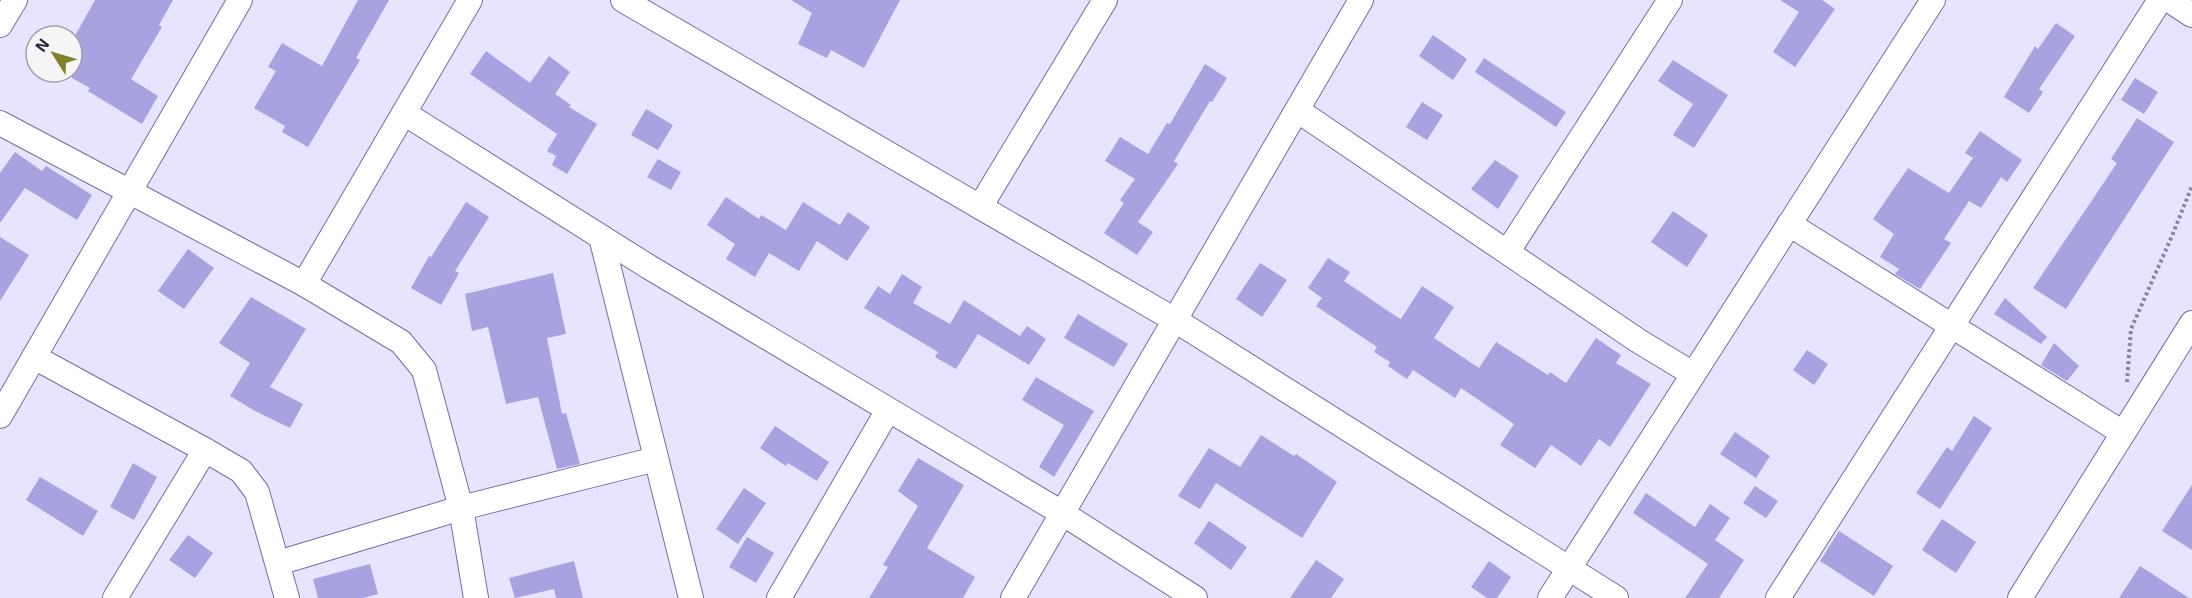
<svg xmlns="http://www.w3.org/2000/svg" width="2192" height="598" font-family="'Exo 2',sans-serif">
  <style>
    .building { fill: #a9a2e1 }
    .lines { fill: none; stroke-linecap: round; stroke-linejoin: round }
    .minor-casing { stroke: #746da7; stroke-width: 26 }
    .path { stroke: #88859f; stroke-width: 4; stroke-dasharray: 3 3; stroke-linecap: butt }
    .minor { stroke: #fff; stroke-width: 24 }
  </style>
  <rect width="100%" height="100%" fill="#e6e4ff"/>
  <!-- building -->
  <g class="building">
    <path d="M 95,0 L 173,0 L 159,25 L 162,27 L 131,79 L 158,96 L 142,124 L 88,91 L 90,88 L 72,78 L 72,41 Z"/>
    <path d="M 358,0 L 389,0 L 356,58 L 360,60 L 308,147 L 282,132 L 285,126 L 254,108 L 276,71 L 268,67 L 282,43 L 322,66 Z"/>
    <path d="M 791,0 L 900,0 L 864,68 L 831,50 L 827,58 L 798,44 L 812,13 Z"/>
    <path d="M 1780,0 L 1822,0 L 1835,9 L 1795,67 L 1773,52 L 1799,12 Z"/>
    <path d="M 2056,23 L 2075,36 L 2039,89 L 2043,92 L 2029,113 L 2004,97 L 2035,46 L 2038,49 Z"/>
    <path d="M 1433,35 L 1467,59 L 1453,80 L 1419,56 Z"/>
    <path d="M 486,51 L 530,83 L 549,56 L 570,72 L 555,94 L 571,105 L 569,107 L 597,124 L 567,174 L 552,165 L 556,156 L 547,151 L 557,134 L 470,74 Z"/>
    <path d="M 1484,58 L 1566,112 L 1556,127 L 1475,72 Z"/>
    <path d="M 1673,60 L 1728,95 L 1694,148 L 1673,135 L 1693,104 L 1658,81 Z"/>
    <path d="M 1205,64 L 1227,78 L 1212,102 L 1210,101 L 1174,161 L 1178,164 L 1138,222 L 1153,232 L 1137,255 L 1104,233 L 1124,203 L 1120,200 L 1135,179 L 1105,161 L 1120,137 L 1148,154 L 1167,123 L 1170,124 Z"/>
    <path d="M 2135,78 L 2158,92 L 2144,114 L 2121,100 Z"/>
    <path d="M 1422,102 L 1443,115 L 1427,140 L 1406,127 Z"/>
    <path d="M 646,109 L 673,125 L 658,150 L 631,135 Z"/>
    <path d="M 2137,118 L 2174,142 L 2066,309 L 2033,288 L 2117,163 L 2111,159 Z"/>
    <path d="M 1980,131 L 2022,160 L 2007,182 L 2001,177 L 1981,208 L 1969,201 L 1944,239 L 1951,243 L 1920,289 L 1895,274 L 1899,269 L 1880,257 L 1894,234 L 1873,219 L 1908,168 L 1949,193 L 1973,158 L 1965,153 Z"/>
    <path d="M 15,152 L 42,171 L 46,166 L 92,195 L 77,220 L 25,188 L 0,223 L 0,173 Z"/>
    <path d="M 658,159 L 681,172 L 671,190 L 647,177 Z"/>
    <path d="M 1495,160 L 1519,176 L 1498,209 L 1471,189 Z"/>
    <path d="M 726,197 L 759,219 L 761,215 L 786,230 L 803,202 L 840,225 L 848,212 L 870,227 L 847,261 L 817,241 L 799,271 L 769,253 L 755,277 L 726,259 L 735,244 L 707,225 Z"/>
    <path d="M 466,202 L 489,217 L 455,271 L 459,273 L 441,305 L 411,288 L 429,256 L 431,257 Z"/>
    <path d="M 1673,211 L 1708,235 L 1687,267 L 1651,242 Z"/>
    <path d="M 0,237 L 29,255 L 0,301 Z"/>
    <path d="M 188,249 L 214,268 L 184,309 L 158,291 Z"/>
    <path d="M 1328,258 L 1350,272 L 1344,281 L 1397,317 L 1401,319 L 1422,286 L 1454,307 L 1434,338 L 1479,368 L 1496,342 L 1548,375 L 1550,372 L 1566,383 L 1596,338 L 1621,355 L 1616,363 L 1651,384 L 1610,447 L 1599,439 L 1581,466 L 1551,445 L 1535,468 L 1500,445 L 1514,424 L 1461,388 L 1455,398 L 1413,370 L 1407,379 L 1388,366 L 1390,362 L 1374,352 L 1377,347 L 1316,306 L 1322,298 L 1308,288 Z"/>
    <path d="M 1260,263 L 1287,280 L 1262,317 L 1236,299 Z"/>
    <path d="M 553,273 L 566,334 L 547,338 L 562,414 L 566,413 L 580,464 L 557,469 L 538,397 L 506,404 L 488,327 L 472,331 L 465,294 Z"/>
    <path d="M 902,274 L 922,287 L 913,303 L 950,324 L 964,300 L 1020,336 L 1027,326 L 1046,339 L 1029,365 L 978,334 L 956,369 L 935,357 L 938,352 L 864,308 L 878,286 L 890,294 Z"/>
    <path d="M 251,297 L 306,329 L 270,387 L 303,404 L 290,428 L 255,411 L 230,396 L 250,363 L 219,343 Z"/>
    <path d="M 2005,298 L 2047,337 L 2041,344 L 1994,314 Z"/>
    <path d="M 1078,314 L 1128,344 L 1114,367 L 1064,338 Z"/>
    <path d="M 2054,343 L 2079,366 L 2067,381 L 2041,365 Z"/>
    <path d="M 1807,350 L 1828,364 L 1814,385 L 1793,370 Z"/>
    <path d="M 1036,377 L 1094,411 L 1054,477 L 1039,467 L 1064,425 L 1022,400 Z"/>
    <path d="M 1974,416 L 1992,428 L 1940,509 L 1916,493 L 1947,447 L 1952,451 Z"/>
    <path d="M 775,426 L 829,462 L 817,481 L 788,463 L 786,466 L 760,448 Z"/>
    <path d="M 1735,432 L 1770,456 L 1756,478 L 1720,454 Z"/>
    <path d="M 1261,435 L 1294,456 L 1296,454 L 1337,482 L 1302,538 L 1216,483 L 1200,509 L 1178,496 L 1209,448 L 1240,467 Z"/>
    <path d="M 918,458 L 964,485 L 927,548 L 975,577 L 963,598 L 869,598 L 888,567 L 883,565 L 918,506 L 898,491 Z"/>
    <path d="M 133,463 L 157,477 L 134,520 L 110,507 Z"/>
    <path d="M 40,477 L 98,511 L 83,536 L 26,500 Z"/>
    <path d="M 2192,485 L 2192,550 L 2162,531 Z"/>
    <path d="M 1755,486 L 1778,501 L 1766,518 L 1743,503 Z"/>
    <path d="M 744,488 L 766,503 L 738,544 L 716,529 Z"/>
    <path d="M 1646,493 L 1695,527 L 1710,504 L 1730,518 L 1715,540 L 1744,560 L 1719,598 L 1685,598 L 1708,564 L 1633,513 Z"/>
    <path d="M 1942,519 L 1976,542 L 1956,573 L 1922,550 Z"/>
    <path d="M 1209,521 L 1247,547 L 1231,570 L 1194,543 Z"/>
    <path d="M 1839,531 L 1893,566 L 1874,596 L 1820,561 Z"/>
    <path d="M 188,535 L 213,553 L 195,578 L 169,560 Z"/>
    <path d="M 747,537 L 774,553 L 756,583 L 729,567 Z"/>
    <path d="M 1316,560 L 1344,579 L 1331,598 L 1290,598 Z"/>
    <path d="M 574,561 L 583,598 L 556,598 L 554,589 L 515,598 L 509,578 Z"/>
    <path d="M 1489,561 L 1511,577 L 1497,598 L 1487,598 L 1471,587 Z"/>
    <path d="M 370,564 L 378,594 L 363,598 L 318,598 L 313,579 Z"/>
    <path d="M 2140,566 L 2189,598 L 2119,598 Z"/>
  </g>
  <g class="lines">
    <!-- minor casing -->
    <g class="minor-casing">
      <g id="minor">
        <path d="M 623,0 L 1175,320 L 1616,598"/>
        <path d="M 2169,0 L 2192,15"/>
        <path d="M 0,25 L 15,0"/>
        <path d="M 1297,110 L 1637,340 L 1693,374"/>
        <path d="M 404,113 L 649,267 L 1062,513 L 1195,598"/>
        <path d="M 0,123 L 304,284 L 401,342 L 424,370 L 461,508 L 476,598"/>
        <path d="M 980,207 L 1105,0"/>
        <path d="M 1789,224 L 2123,433"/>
        <path d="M 601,237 L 691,598"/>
        <path d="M 1508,251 L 1670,0"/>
        <path d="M 304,284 L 470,0"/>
        <path d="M 34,357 L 205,450 L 241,471 L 257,492 L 287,598"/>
        <path d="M 0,416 L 240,0"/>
        <path d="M 278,563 L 461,508 L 656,459"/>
        <path d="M 115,598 L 205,450"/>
        <path d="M 779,598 L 888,410"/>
        <path d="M 1013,598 L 1361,0"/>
        <path d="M 1550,598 L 1933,0"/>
        <path d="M 1778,598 L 2160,0"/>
        <path d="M 2020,598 L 2192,323"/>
      </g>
    </g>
    <!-- path -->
    <path class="path" d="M 2127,382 L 2131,329 L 2172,236 L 2192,186"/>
    <!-- minor -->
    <use href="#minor" class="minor"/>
  </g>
  <!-- north arrow -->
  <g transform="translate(54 54) rotate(307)"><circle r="28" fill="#f5f5f5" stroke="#a2a1ab" stroke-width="1.5"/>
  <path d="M0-4.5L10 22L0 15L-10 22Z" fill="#818129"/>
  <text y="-9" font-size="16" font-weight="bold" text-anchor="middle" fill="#26223b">N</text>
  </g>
</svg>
